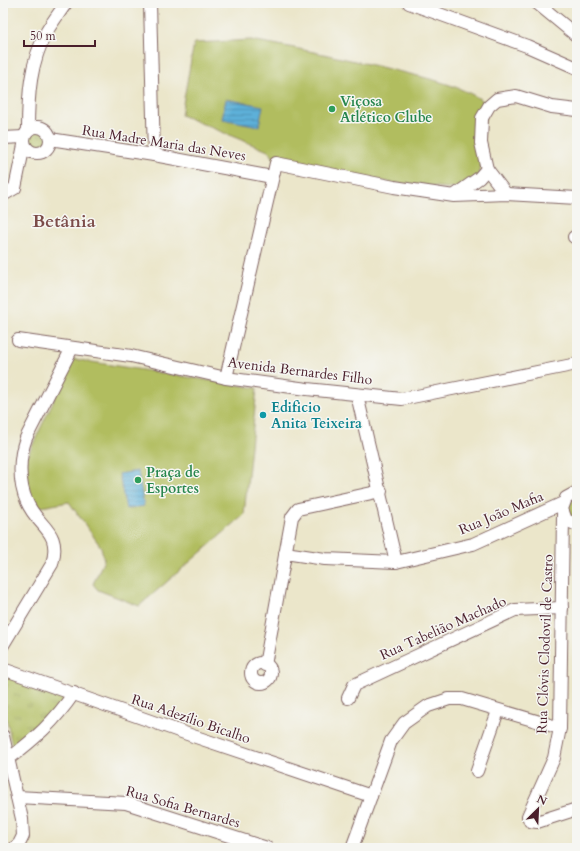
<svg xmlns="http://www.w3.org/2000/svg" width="580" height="851" font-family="Cardo,serif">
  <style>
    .grass { fill: url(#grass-tufts); stroke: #7e6e45 }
    .garden { fill: #b1bd5f; stroke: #7e6e45 }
    .water { fill: url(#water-rules); stroke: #546882 }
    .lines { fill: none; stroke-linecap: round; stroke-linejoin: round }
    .minor-casing { stroke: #826563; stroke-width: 14 }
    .minor { stroke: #fff; stroke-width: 12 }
    .leisure-dot { fill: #2e9e5b; stroke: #f6f6f2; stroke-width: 1.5 }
    .culture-dot { fill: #0f9aa8; stroke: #f6f6f2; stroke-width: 1.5 }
    .labels { text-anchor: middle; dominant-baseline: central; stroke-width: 3; stroke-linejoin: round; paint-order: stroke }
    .leisure-label { font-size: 14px; font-weight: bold; fill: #27864d; stroke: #f6f6f2; text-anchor: start }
    .street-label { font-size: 14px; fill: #4a1f2b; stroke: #f6f6f2 }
    .culture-label { font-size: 14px; font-weight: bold; fill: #0d838f; stroke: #f6f6f2; text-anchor: start }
    .district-label { font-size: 18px; font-weight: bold; fill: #7c4c49; stroke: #f6f6f2 }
  </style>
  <defs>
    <pattern id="grass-tufts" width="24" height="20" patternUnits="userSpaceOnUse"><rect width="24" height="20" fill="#b1bd5f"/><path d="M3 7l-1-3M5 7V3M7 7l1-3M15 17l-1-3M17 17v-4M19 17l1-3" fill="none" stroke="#92994f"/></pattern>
    <pattern id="water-rules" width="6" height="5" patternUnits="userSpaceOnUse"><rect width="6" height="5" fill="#5db0d9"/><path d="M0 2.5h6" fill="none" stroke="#4f8fb0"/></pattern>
  </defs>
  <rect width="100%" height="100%" fill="#f6f6f2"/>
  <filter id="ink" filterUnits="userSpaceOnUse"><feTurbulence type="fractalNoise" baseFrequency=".025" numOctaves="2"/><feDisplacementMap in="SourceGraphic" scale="8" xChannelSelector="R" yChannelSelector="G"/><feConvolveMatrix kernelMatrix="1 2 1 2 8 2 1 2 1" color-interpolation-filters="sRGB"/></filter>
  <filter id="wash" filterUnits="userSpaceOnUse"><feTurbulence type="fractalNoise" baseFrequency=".012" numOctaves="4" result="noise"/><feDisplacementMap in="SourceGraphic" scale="16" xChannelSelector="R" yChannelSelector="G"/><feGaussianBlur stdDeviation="0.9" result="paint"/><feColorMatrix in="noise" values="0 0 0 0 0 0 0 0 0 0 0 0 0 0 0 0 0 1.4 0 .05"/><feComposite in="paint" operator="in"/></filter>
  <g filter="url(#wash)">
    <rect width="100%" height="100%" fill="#ebe6ca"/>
    <!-- grass -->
    <g class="grass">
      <circle cx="37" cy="140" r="11"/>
      <path d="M 577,496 L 577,521 L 570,517 L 567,505 Z"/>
      <path d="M 3,675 L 68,694 L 58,708 L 13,751 L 3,701 Z"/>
    </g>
    <!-- garden -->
    <g class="garden">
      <path d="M 251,40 C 298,48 343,58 389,69 C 421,77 458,83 486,103 L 481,167 L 478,176 L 457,188 L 448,188 L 393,183 L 276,161 L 268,151 L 181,115 L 194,43 Z"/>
      <path d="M 73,359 L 257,388 L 244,515 L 139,606 L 98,590 L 93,584 L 104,560 L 101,547 L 69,502 L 36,508 L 29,500 L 26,459 Z"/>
    </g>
    <!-- water -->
    <g class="water">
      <path d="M 226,99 L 263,106 L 259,126 L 222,119 Z"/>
      <path d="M 138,471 L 144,506 L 126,509 L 119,474 Z"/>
    </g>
  </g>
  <g filter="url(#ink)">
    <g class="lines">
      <!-- minor casing -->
      <g class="minor-casing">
        <g id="minor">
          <path d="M 150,3 L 154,155"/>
          <path d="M 409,3 L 527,46 L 577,68"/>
          <path d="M 537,3 L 577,36"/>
          <circle cx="37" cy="140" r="13"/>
          <path d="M 28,130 C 28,96 30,62 47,31 C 53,21 60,12 66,3"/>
          <path d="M 3,138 L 24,137"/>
          <path d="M 50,139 L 154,155 L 272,177"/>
          <path d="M 506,194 L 487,169 L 481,143 L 482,118 L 489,106 L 497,99 L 516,96 L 552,107 L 577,110"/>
          <path d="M 3,195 L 15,188 L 24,145"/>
          <path d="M 455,195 L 479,178 L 487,169"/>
          <path d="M 574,237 L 577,238"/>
          <path d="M 18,340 L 131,356 L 226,378 L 307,389 L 402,399 L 577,364"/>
          <path d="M 226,378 L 276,163 L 394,187 L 454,196 L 506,194 L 577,198"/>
          <path d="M 357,395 L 396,562"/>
          <path d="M 577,492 L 566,498 L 562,509 L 566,520 L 577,525"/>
          <path d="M 563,515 L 560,728 L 554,758 L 528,816 L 530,821 L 537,822 L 577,809"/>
          <path d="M 285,553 L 325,559 L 396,562 L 473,544 L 563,503"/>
          <path d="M 3,645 L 52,564 C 62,530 38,528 27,502 C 18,482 19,457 26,438 L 72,348"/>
          <circle cx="261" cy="673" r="10"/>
          <path d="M 265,665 L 292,517 L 298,509 L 381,491"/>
          <path d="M 3,669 L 193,736 L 371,796"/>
          <path d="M 348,698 L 354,685 L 515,610 L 562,608"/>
          <path d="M 3,736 L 22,819 L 23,836 L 19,844 L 14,848"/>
          <path d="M 7,760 C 35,739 54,722 74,693"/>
          <path d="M 477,771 L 498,711"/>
          <path d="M 17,797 L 126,803 L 267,848"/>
          <path d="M 352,848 L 391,741 L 404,723 L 428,706 L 449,699 L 462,699 L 560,728"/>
        </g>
      </g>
      <!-- minor -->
      <use href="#minor" class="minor"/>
    </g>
  </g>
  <!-- markers -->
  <g class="leisure-dot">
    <circle cx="332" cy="109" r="4"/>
    <circle cx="138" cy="480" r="4"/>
  </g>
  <circle class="culture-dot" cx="263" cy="415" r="4"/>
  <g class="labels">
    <!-- leisure labels -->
    <g class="leisure-label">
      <text x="340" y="101">Viçosa<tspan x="340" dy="16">Atlético Clube</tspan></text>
      <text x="146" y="472">Praça de<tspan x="146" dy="16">Esportes</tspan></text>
    </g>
    <!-- street labels -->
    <g class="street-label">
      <text transform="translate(164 143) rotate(9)">Rua Madre Maria das Neves</text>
      <text transform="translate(300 371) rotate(7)">Avenida Bernardes Filho</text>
      <text transform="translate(501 513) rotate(-23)">Rua João Mafia</text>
      <text transform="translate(443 628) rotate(-24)">Rua Tabelião Machado</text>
      <text transform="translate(545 644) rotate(-88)">Rua Clóvis Clodovil de Castro</text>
      <text transform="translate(191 719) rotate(19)">Rua Adezílio Bicalho</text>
      <text transform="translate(183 807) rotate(16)">Rua Sofia Bernardes</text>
    </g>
    <!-- culture labels -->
    <g class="culture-label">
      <text x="271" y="407">Edificio<tspan x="271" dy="16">Anita Teixeira</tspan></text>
    </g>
    <!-- district labels -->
    <g class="district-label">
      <text x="64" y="221">Betânia</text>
    </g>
  </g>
  <!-- margin -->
  <rect width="580" height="851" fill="none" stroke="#f6f6f2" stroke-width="16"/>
  <!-- north arrow -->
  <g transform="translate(538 809) rotate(24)" stroke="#f6f6f2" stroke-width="3" paint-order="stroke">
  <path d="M0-3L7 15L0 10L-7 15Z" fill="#4a1f2b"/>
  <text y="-6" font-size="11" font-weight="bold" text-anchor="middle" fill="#4a1f2b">N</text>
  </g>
  <!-- scale -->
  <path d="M24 40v6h71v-6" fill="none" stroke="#4a1f2b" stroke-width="2"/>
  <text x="30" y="40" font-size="12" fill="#4a1f2b" stroke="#f6f6f2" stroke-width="3" paint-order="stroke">50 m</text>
</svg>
